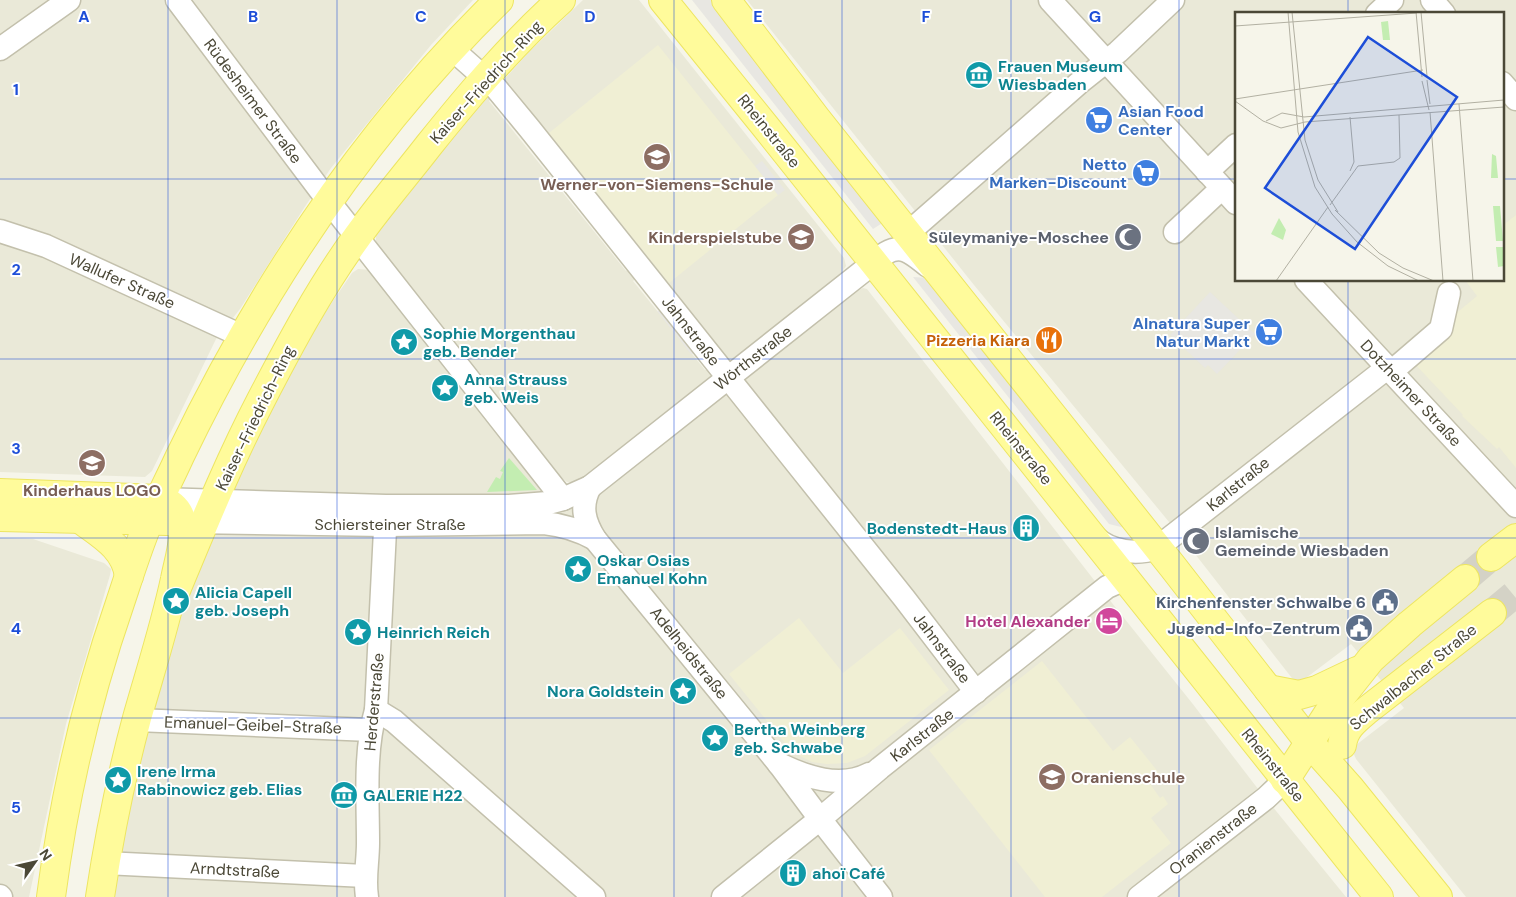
<svg xmlns="http://www.w3.org/2000/svg" width="1516" height="897" font-family="'DM Sans',sans-serif">
  <style>
    .residential { fill: #eae9d8; fill-rule: evenodd }
    .education { fill: #f0efd4 }
    .green { fill: #c3edb1 }
    .parking { fill: #e8e7e2 }
    .lines { fill: none; stroke-linecap: round; stroke-linejoin: round }
    .major-tunnel { stroke: #d4d2c6; stroke-width: 28; stroke-dasharray: 28 14; stroke-linecap: butt }
    .minor-casing { stroke: #c3c0ac; stroke-width: 25 }
    .major-casing { stroke: #ede562; stroke-width: 30 }
    .minor { stroke: #fff; stroke-width: 22 }
    .major { stroke: #fffb9b; stroke-width: 28 }
    .grid { fill: none; stroke: #1d4ed8; stroke-width: 1; stroke-opacity: 0.55 }
    .labels { text-anchor: middle; dominant-baseline: central; stroke-width: 4; stroke-linejoin: round; paint-order: stroke }
    .culture-label { font-size: 16px; font-weight: bold; fill: #0d838f; stroke: #fff; text-anchor: start }
    .street-label { font-size: 16px; fill: #4b4837; stroke: #fff }
    .shop-label { font-size: 16px; font-weight: bold; fill: #366cbe; stroke: #fff; text-anchor: end }
    .education-label { font-size: 16px; font-weight: bold; fill: #785e54; stroke: #fff }
    .worship-label { font-size: 16px; font-weight: bold; fill: #5b616d; stroke: #fff; text-anchor: end }
    .food-label { font-size: 16px; font-weight: bold; fill: #c56008; stroke: #fff; text-anchor: end }
    .service-label { font-size: 16px; font-weight: bold; fill: #4e5e75; stroke: #fff; text-anchor: end }
    .hotel-label { font-size: 16px; font-weight: bold; fill: #b23c85; stroke: #fff; text-anchor: end }
    .inset-road { fill: none; stroke: #b2b0a2; stroke-width: 1 }
    .view { fill: #1d4ed8; fill-opacity: 0.15; stroke: #1d4ed8; stroke-width: 2.5 }
    .inset-edge { fill: none; stroke: #4b4837; stroke-width: 2.5 }
    .grid-label { font-size: 16px; text-anchor: middle; font-weight: bold; fill: #1d4ed8; stroke: #fff; stroke-width: 4; stroke-linejoin: round; paint-order: stroke }
  </style>
  <rect width="100%" height="100%" fill="#f6f5ea"/>
  <!-- residential -->
  <g class="residential">
    <path d="M 0,0 L 473,0 L 431,45 L 331,168 L 304,208 L 240,309 L 216,339 L 152,471 L 145,477 L 0,472 Z"/>
    <path d="M 583,0 L 639,0 L 844,258 L 846,266 L 841,273 L 855,292 L 863,288 L 867,289 L 1112,603 L 1192,703 L 1255,785 L 1346,897 L 109,897 L 142,735 L 193,569 L 288,367 L 352,273 L 358,269 L 371,270 L 546,488 L 594,496 L 730,364 L 500,84 L 529,52 Z"/>
    <path d="M 747,0 L 1516,0 L 1516,897 L 1466,897 L 1356,759 L 1353,752 L 1356,745 L 1404,708 L 1351,644 L 1298,684 L 1295,682 L 1188,545 L 974,285 ZM 1236,14 L 1502,14 L 1502,280 L 1236,280 Z"/>
    <path d="M 488,94 L 495,94 L 489,101 L 626,271 L 634,265 L 641,274 L 633,281 L 705,370 L 715,368 L 716,373 L 596,472 L 576,482 L 567,482 L 556,473 L 376,245 L 376,235 L 409,190 Z"/>
    <path d="M 0,538 L 33,539 L 104,563 L 111,569 L 110,575 L 66,724 L 29,897 L 0,897 Z"/>
  </g>
  <!-- education -->
  <g class="education">
    <path d="M 658,45 L 778,195 L 669,283 L 549,133 Z"/>
    <path d="M 1516,215 L 1516,468 L 1499,447 L 1497,449 L 1462,416 L 1463,415 L 1411,360 L 1448,320 L 1477,296 L 1465,280 L 1502,280 L 1502,226 Z"/>
    <path d="M 799,618 L 843,673 L 900,628 L 949,690 L 865,756 L 847,763 L 827,764 L 812,762 L 800,756 L 789,748 L 729,674 Z"/>
    <path d="M 1042,661 L 1113,751 L 1130,737 L 1159,773 L 1148,781 L 1160,798 L 1163,796 L 1168,804 L 1151,818 L 1171,843 L 1102,897 L 1045,897 L 929,750 Z"/>
  </g>
  <!-- green -->
  <path class="green" d="M 509,458 L 537,490 L 487,492 L 496,477 L 500,479 L 503,472 L 500,471 Z"/>
  <!-- parking -->
  <g class="parking">
    <path d="M 692,0 L 711,0 L 884,222 L 873,229 Z"/>
    <path d="M 762,161 L 785,190 L 778,195 L 755,166 Z"/>
    <path d="M 913,277 L 928,278 L 1125,528 L 1109,524 Z"/>
    <path d="M 1210,292 L 1255,334 L 1217,374 L 1208,365 L 1205,368 L 1170,335 Z"/>
    <path d="M 666,310 L 702,353 L 691,354 L 657,311 Z"/>
  </g>
  <g class="lines">
    <!-- major-tunnel -->
    <g class="major-tunnel">
      <path d="M 1465,579 L 1491,557"/>
      <path d="M 1492,613 L 1516,593"/>
    </g>
    <!-- minor casing -->
    <g class="minor-casing">
      <g id="minor">
        <path d="M 177,0 L 320,190 L 563,499"/>
        <path d="M 1050,0 L 1236,203"/>
        <path d="M 1432,0 L 1444,14"/>
        <path d="M 1377,14 L 1392,0"/>
        <path d="M 0,49 L 69,0"/>
        <path d="M 452,49 L 496,88 L 529,128 L 904,598 L 976,692"/>
        <path d="M 1502,83 L 1516,99"/>
        <path d="M 1207,172 L 1236,145"/>
        <path d="M 0,231 L 46,246 L 242,336"/>
        <path d="M 1175,232 L 1222,188"/>
        <path d="M 908,233 L 1079,83 L 1118,52 L 1173,0"/>
        <path d="M 1306,280 L 1516,506"/>
        <path d="M 1391,372 L 1441,329 L 1449,293"/>
        <path d="M 590,487 C 580,506 584,521 595,539 L 779,764 L 820,819 L 881,897"/>
        <path d="M 160,499 L 386,506 L 509,506 L 548,503 L 563,499 L 590,487 L 886,253 C 903,243 914,255 928,266"/>
        <path d="M 189,522 L 385,525 L 544,523 C 563,525 579,530 595,539"/>
        <path d="M 1095,537 C 1110,552 1137,555 1157,548 L 1387,368"/>
        <path d="M 376,710 L 394,721 L 594,897"/>
        <path d="M 137,720 L 370,730"/>
        <path d="M 779,764 C 806,777 840,789 869,774"/>
        <path d="M 105,863 L 365,876"/>
        <path d="M 0,896 L 1,897"/>
        <path d="M 367,897 C 364,879 368,862 368,843 C 368,800 364,751 376,710 L 386,510"/>
        <path d="M 723,897 L 820,819 L 880,768 L 1107,587 L 1125,579"/>
        <path d="M 1139,897 L 1266,798 L 1285,780"/>
      </g>
    </g>
    <!-- major casing -->
    <g class="major-casing">
      <g id="major">
        <path d="M 663,0 L 765,126 L 1379,897"/>
        <path d="M 726,0 L 816,118 L 1173,567 L 1309,742 L 1350,788 L 1438,897"/>
        <path d="M 0,493 L 160,499 C 175,504 182,514 183,530 C 184,546 178,563 175,579 C 165,626 150,672 137,718 C 121,777 109,837 100,897"/>
        <path d="M 0,517 L 167,521"/>
        <path d="M 80,519 C 101,535 125,547 129,576"/>
        <path d="M 1491,557 L 1516,538"/>
        <path d="M 169,607 C 198,538 226,467 261,400 C 290,344 320,288 357,237 C 379,206 405,176 429,145 C 470,94 512,44 561,0"/>
        <path d="M 1268,689 L 1299,695 L 1317,690 L 1357,671"/>
        <path d="M 1342,745 C 1344,729 1354,721 1366,711 L 1492,613"/>
        <path d="M 1285,780 L 1329,712 L 1371,659 L 1410,624 L 1465,579"/>
        <path d="M 51,897 C 64,797 87,698 120,603 C 129,576 138,547 149,521 C 159,499 170,478 180,456 C 261,288 365,131 499,0"/>
      </g>
    </g>
    <!-- minor -->
    <use href="#minor" class="minor"/>
    <!-- major -->
    <use href="#major" class="major"/>
  </g>
  <!-- grid -->
  <path class="grid" d="M 168,0 L 168,897M 337,0 L 337,897M 505,0 L 505,897M 674,0 L 674,897M 842,0 L 842,897M 1011,0 L 1011,897M 1179,0 L 1179,897M 1348,0 L 1348,14M 0,179 L 1236,179M 1502,179 L 1516,179M 1348,280 L 1348,897M 0,359 L 1516,359M 0,538 L 1516,538M 0,718 L 1516,718"/>
  <!-- icons -->
  <defs>
    <g id="museum-disc" transform="scale(1.4375)"><circle r="9.5" fill="#0f9aa8" stroke="#fff"/><path d="M0-6L6-3V-2H-6V-3ZM-5-1h2V3h-2ZM-1-1h2V3h-2ZM3-1h2V3H3ZM-6 4H6V6H-6Z" fill="#fff"/></g>
    <g id="supermarket-disc" transform="scale(1.4375)"><circle r="9.5" fill="#3f7fe0" stroke="#fff"/><path d="M-6-5.5h2.5l.6 2H6L4.5 2H-2.5L-4.4-4H-6ZM-1.5 3.2a1.3 1.3 0 1 0 .1 0ZM3 3.2a1.3 1.3 0 1 0 .1 0Z" fill="#fff"/></g>
    <g id="school-disc" transform="scale(1.4375)"><circle r="9.5" fill="#8d6e63" stroke="#fff"/><path d="M0-5L7-2L0 1L-7-2ZM-4 1L0 2.5L4 1V4Q0 6-4 4Z" fill="#fff"/></g>
    <g id="mosque-disc" transform="scale(1.4375)"><circle r="9.5" fill="#6b7280" stroke="#fff"/><path d="M3.5-4.9A6 6 0 1 0 3.5 4.9A5 5 0 1 1 3.5-4.9Z" fill="#fff"/></g>
    <g id="restaurant-disc" transform="scale(1.4375)"><circle r="9.5" fill="#e8710a" stroke="#fff"/><path d="M-5-6h1v4h1v-4h1v4h1v-4h1v5L-1.5 .5V6h-2V.5L-5-1ZM5-6V6H3V1.5H1.5Q1.5-4 5-6Z" fill="#fff"/></g>
    <g id="sight-disc" transform="scale(1.4375)"><circle r="9.5" fill="#0f9aa8" stroke="#fff"/><path d="M0-6L1.8-2.2L6-1.7L2.9 1.2L3.7 5.4L0 3.3L-3.7 5.4L-2.9 1.2L-6-1.7L-1.8-2.2Z" fill="#fff"/></g>
    <g id="building-disc" transform="scale(1.4375)"><circle r="9.5" fill="#0f9aa8" stroke="#fff"/><path d="M-4-6H4V6H1V3H-1V6H-4ZM-2.5-4.3h1.7v1.8h-1.7ZM.8-4.3h1.7v1.8H.8ZM-2.5-1h1.7V.8h-1.7ZM.8-1h1.7V.8H.8Z" fill="#fff"/></g>
    <g id="civic-disc" transform="scale(1.4375)"><circle r="9.5" fill="#5c6f8a" stroke="#fff"/><path d="M-.6-6.5H3V-4.5H.6V-3L4-1V1h2V6H-6V1h2V-1L-.6-3ZM-1.2 2.5V6h2.4V2.5Z" fill="#fff"/></g>
    <g id="hotel-disc" transform="scale(1.4375)"><circle r="9.5" fill="#d1479c" stroke="#fff"/><path d="M-6-4.5h1.5V1H6V5H4.5V3h-9V5H-6ZM-4 0a1.8 1.8 0 1 1 3.6 0ZM.5 0V-2.5h3Q6-2.5 6 0Z" fill="#fff"/></g>
  </defs>
  <g fill-rule="evenodd">
    <use href="#museum-disc" x="979" y="75"/>
    <use href="#supermarket-disc" x="1099" y="120"/>
    <use href="#school-disc" x="657" y="157"/>
    <use href="#supermarket-disc" x="1146" y="173"/>
    <use href="#school-disc" x="801" y="237"/>
    <use href="#mosque-disc" x="1128" y="237"/>
    <use href="#supermarket-disc" x="1269" y="332"/>
    <use href="#restaurant-disc" x="1049" y="340"/>
    <use href="#sight-disc" x="404" y="342"/>
    <use href="#sight-disc" x="445" y="388"/>
    <use href="#school-disc" x="92" y="463"/>
    <use href="#building-disc" x="1026" y="528"/>
    <use href="#mosque-disc" x="1196" y="541"/>
    <use href="#sight-disc" x="578" y="569"/>
    <use href="#sight-disc" x="176" y="601"/>
    <use href="#civic-disc" x="1385" y="602"/>
    <use href="#hotel-disc" x="1109" y="621"/>
    <use href="#civic-disc" x="1359" y="628"/>
    <use href="#sight-disc" x="358" y="632"/>
    <use href="#sight-disc" x="683" y="691"/>
    <use href="#sight-disc" x="715" y="738"/>
    <use href="#school-disc" x="1052" y="777"/>
    <use href="#sight-disc" x="118" y="780"/>
    <use href="#museum-disc" x="344" y="795"/>
    <use href="#building-disc" x="793" y="873"/>
  </g>
  <g class="labels">
    <!-- culture labels -->
    <g class="culture-label">
      <text x="998" y="66">Frauen Museum<tspan x="998" dy="18">Wiesbaden</tspan></text>
      <text x="423" y="333">Sophie Morgenthau<tspan x="423" dy="18">geb. Bender</tspan></text>
      <text x="464" y="379">Anna Strauss<tspan x="464" dy="18">geb. Weis</tspan></text>
      <text x="1007" y="528" text-anchor="end">Bodenstedt-Haus</text>
      <text x="597" y="560">Oskar Osias<tspan x="597" dy="18">Emanuel Kohn</tspan></text>
      <text x="195" y="592">Alicia Capell<tspan x="195" dy="18">geb. Joseph</tspan></text>
      <text x="377" y="632">Heinrich Reich</text>
      <text x="664" y="691" text-anchor="end">Nora Goldstein</text>
      <text x="734" y="729">Bertha Weinberg<tspan x="734" dy="18">geb. Schwabe</tspan></text>
      <text x="137" y="771">Irene Irma<tspan x="137" dy="18">Rabinowicz geb. Elias</tspan></text>
      <text x="363" y="795">GALERIE H22</text>
      <text x="812" y="873">ahoï Café</text>
    </g>
    <!-- street labels -->
    <g class="street-label">
      <text transform="translate(486 82) rotate(-48)">Kaiser-Friedrich-Ring</text>
      <text transform="translate(253 101) rotate(53)">Rüdesheimer Straße</text>
      <text transform="translate(769 131) rotate(51)">Rheinstraße</text>
      <text transform="translate(122 281) rotate(24)">Wallufer Straße</text>
      <text transform="translate(691 331) rotate(52)">Jahnstraße</text>
      <text transform="translate(753 358) rotate(-38)">Wörthstraße</text>
      <text transform="translate(1411 393) rotate(47)">Dotzheimer Straße</text>
      <text transform="translate(255 418) rotate(-64)">Kaiser-Friedrich-Ring</text>
      <text transform="translate(1021 448) rotate(51)">Rheinstraße</text>
      <text transform="translate(1238 484) rotate(-39)">Karlstraße</text>
      <text x="390" y="524">Schiersteiner Straße</text>
      <text transform="translate(942 648) rotate(53)">Jahnstraße</text>
      <text transform="translate(689 653) rotate(51)">Adelheidstraße</text>
      <text transform="translate(1413 677) rotate(-39)">Schwalbacher Straße</text>
      <text transform="translate(374 702) rotate(-85)">Herderstraße</text>
      <text transform="translate(253 725) rotate(2)">Emanuel-Geibel-Straße</text>
      <text transform="translate(922 735) rotate(-38)">Karlstraße</text>
      <text transform="translate(1273 765) rotate(51)">Rheinstraße</text>
      <text transform="translate(1213 839) rotate(-38)">Oranienstraße</text>
      <text transform="translate(235 870) rotate(3)">Arndtstraße</text>
    </g>
    <!-- shop labels -->
    <g class="shop-label">
      <text x="1118" y="111" text-anchor="start">Asian Food<tspan x="1118" dy="18">Center</tspan></text>
      <text x="1127" y="164">Netto<tspan x="1127" dy="18">Marken-Discount</tspan></text>
      <text x="1250" y="323">Alnatura Super<tspan x="1250" dy="18">Natur Markt</tspan></text>
    </g>
    <!-- education labels -->
    <g class="education-label">
      <text x="657" y="184">Werner-von-Siemens-Schule</text>
      <text x="782" y="237" text-anchor="end">Kinderspielstube</text>
      <text x="92" y="490">Kinderhaus LOGO</text>
      <text x="1071" y="777" text-anchor="start">Oranienschule</text>
    </g>
    <!-- worship labels -->
    <g class="worship-label">
      <text x="1109" y="237">Süleymaniye-Moschee</text>
      <text x="1215" y="532" text-anchor="start">Islamische<tspan x="1215" dy="18">Gemeinde Wiesbaden</tspan></text>
    </g>
    <!-- food labels -->
    <g class="food-label">
      <text x="1030" y="340">Pizzeria Kiara</text>
    </g>
    <!-- service labels -->
    <g class="service-label">
      <text x="1366" y="602">Kirchenfenster Schwalbe 6</text>
      <text x="1340" y="628">Jugend-Info-Zentrum</text>
    </g>
    <!-- hotel labels -->
    <g class="hotel-label">
      <text x="1090" y="621">Hotel Alexander</text>
    </g>
  </g>
  <!-- overview -->
  <g transform="translate(1235 12)">
    <rect width="269" height="269" fill="#f6f5ea"/>
    <path d="M 153,9 L 155,28 L 148,28 L 146,10 ZM 257,142 L 261,144 L 263,166 L 256,166 ZM 258,194 L 265,194 L 268,229 L 261,229 ZM 44,206 L 51,218 L 48,228 L 36,222 ZM 261,235 L 268,235 L 269,254 L 263,255 Z" fill="#c3edb1"/>
    <path class="inset-road" d="M 53,0 L 63,120 L 80,175 L 97,202 L 122,230 L 153,254 L 184,269M 57,0 L 70,128 L 83,168 L 103,200M 181,0 L 187,65M 186,0 L 192,64M 0,14 L 182,1M 192,68 L 195,92M 187,69 L 194,98M 0,87 L 188,58M 0,89 L 28,109 L 46,116 L 70,110 L 269,95M 224,92 L 238,269M 195,100 L 208,269M 31,109 L 47,101 L 69,105 L 269,88M 115,159 L 119,150 L 115,105M 95,193 L 123,154 L 159,150 L 165,146 L 164,103M 100,198 L 144,241 L 168,256 L 199,269M 41,269 L 93,195"/>
    <path class="view" d="M 133,25 L 222,85 L 120,237 L 30,176 Z"/>
    <rect width="269" height="269" class="inset-edge"/>
  </g>
  <g class="grid-label">
    <text x="84" y="22">A</text>
    <text x="253" y="22">B</text>
    <text x="421" y="22">C</text>
    <text x="590" y="22">D</text>
    <text x="758" y="22">E</text>
    <text x="926" y="22">F</text>
    <text x="1095" y="22">G</text>
    <text x="16" y="95">1</text>
    <text x="16" y="275">2</text>
    <text x="16" y="454">3</text>
    <text x="16" y="634">4</text>
    <text x="16" y="813">5</text>
  </g>
  <!-- north arrow -->
  <g transform="translate(35 862) rotate(56)" stroke="#ffffff" stroke-width="4" paint-order="stroke">
  <path d="M0-4L9 19L0 12L-9 19Z" fill="#4b4837"/>
  <text y="-8" font-size="14" font-weight="bold" text-anchor="middle" fill="#4b4837">N</text>
  </g>
</svg>
